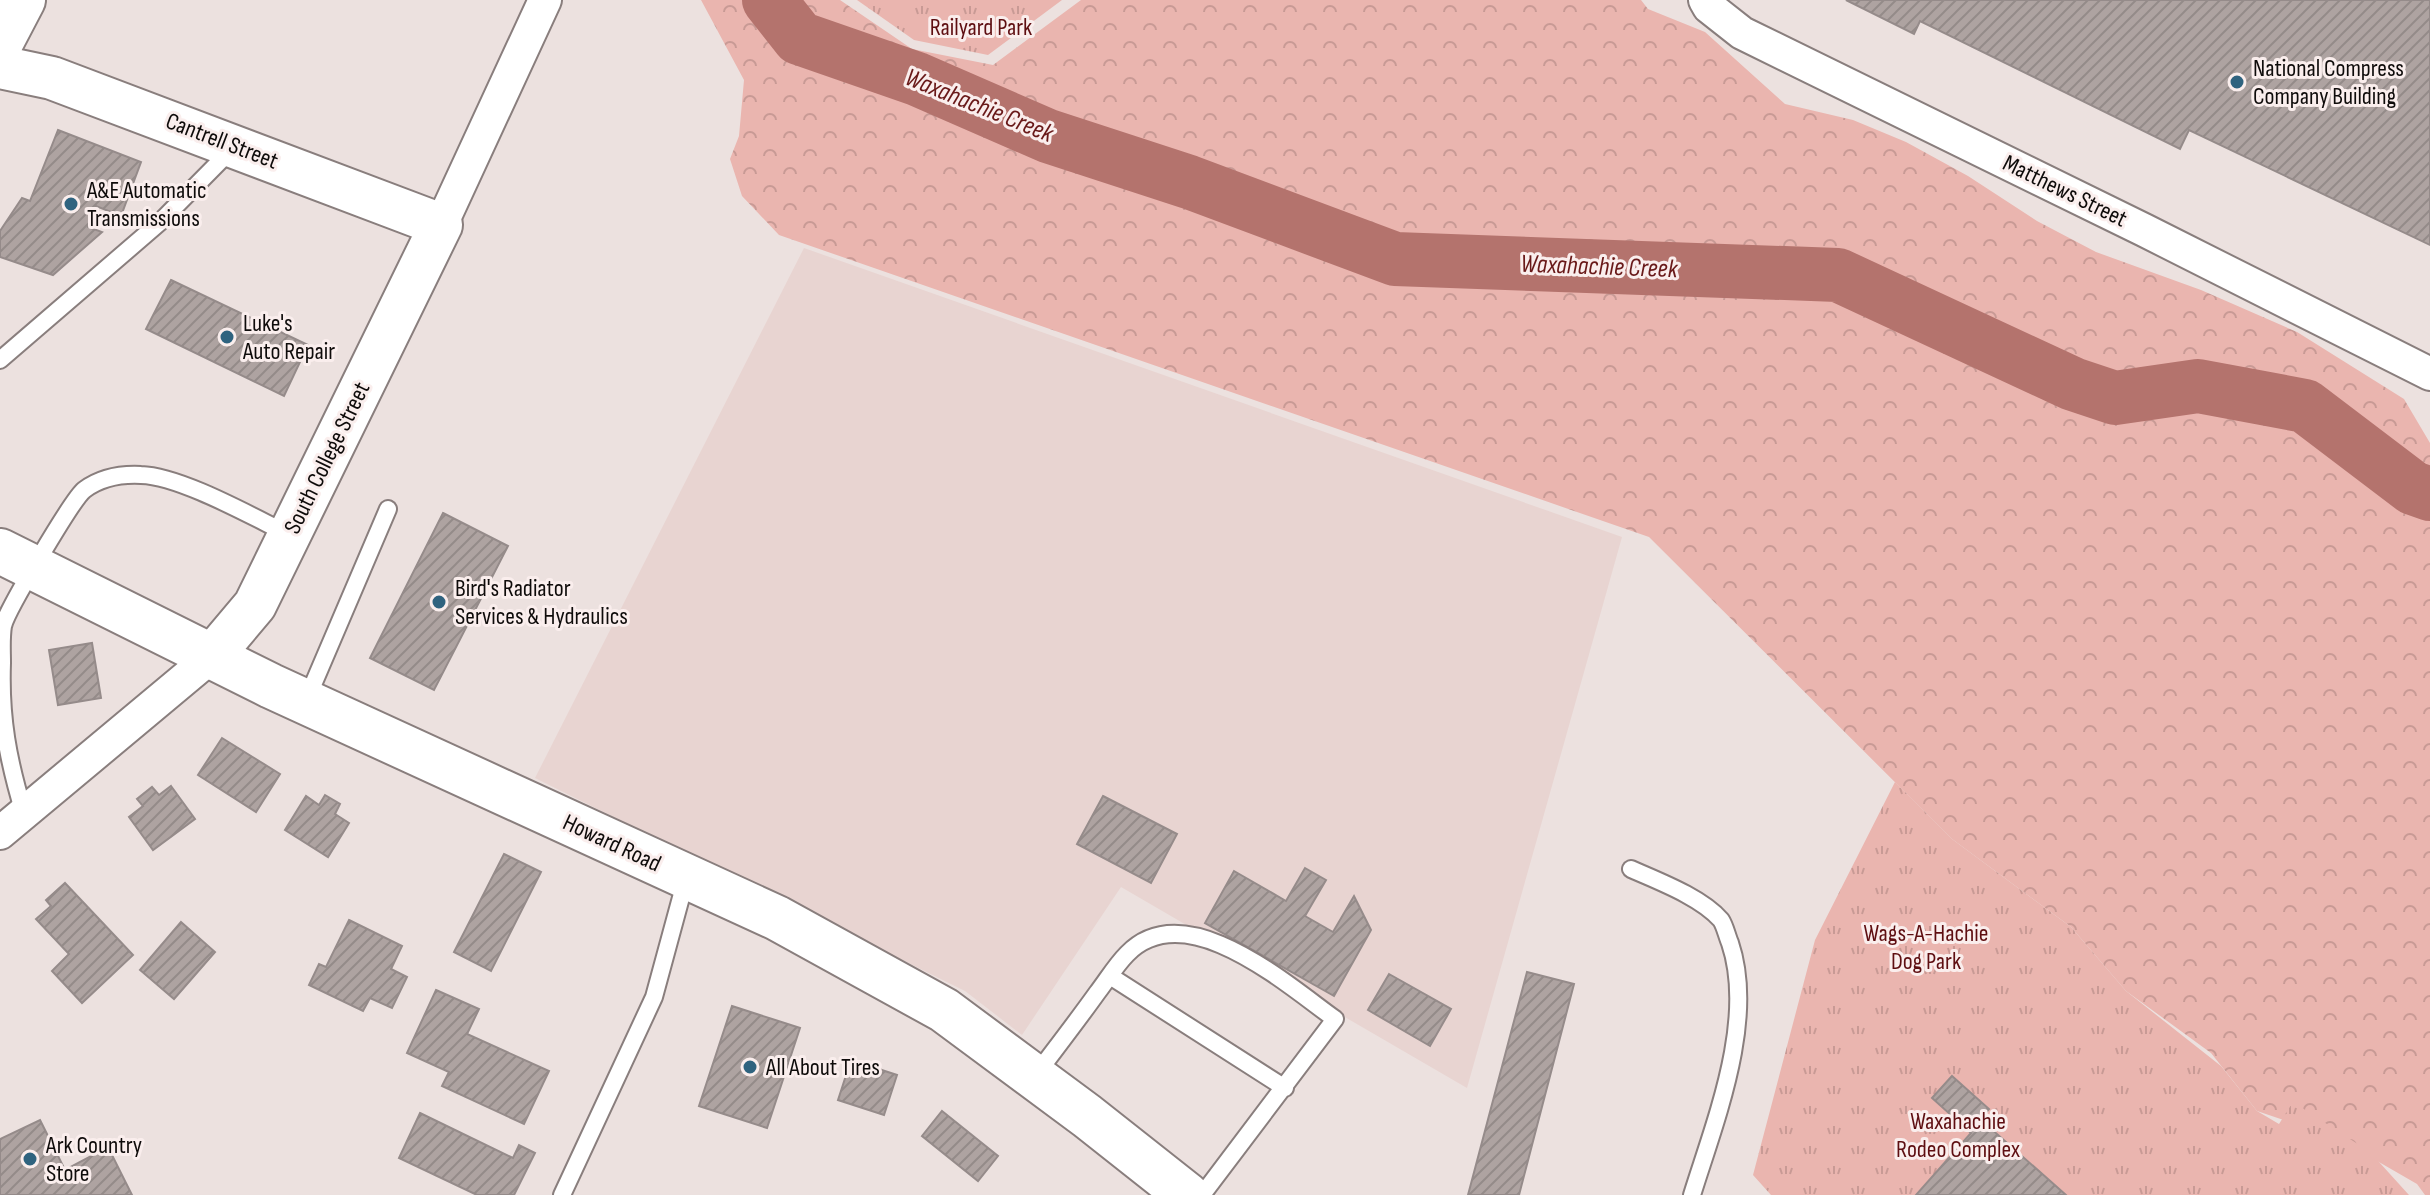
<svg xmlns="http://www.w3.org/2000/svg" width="2430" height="1195" font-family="'Sofia Sans Condensed',sans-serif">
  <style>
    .built { fill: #e8d4d1 }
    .forest { fill: url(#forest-crowns) }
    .park { fill: url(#park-tufts) }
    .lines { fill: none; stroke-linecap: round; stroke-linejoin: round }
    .river { stroke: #b4736d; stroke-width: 54 }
    .building { fill: url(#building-hatch); stroke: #958b8a; stroke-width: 2 }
    .service-casing { stroke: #897e7d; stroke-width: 20 }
    .minor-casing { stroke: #897e7d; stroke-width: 36 }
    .tertiary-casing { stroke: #897e7d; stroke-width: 46 }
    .secondary-casing { stroke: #897e7d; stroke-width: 48 }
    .primary-casing { stroke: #897e7d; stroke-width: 48 }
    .service { stroke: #fff; stroke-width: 16 }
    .minor { stroke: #fff; stroke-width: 32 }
    .tertiary { stroke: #fff; stroke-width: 42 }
    .secondary { stroke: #fff; stroke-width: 44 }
    .primary { stroke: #fff; stroke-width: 44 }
    .poi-dot { fill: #2f637f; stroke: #faeeed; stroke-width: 3 }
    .labels { text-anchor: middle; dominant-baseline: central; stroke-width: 6; stroke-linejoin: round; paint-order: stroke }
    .park-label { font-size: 24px; fill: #5e0e11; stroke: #faeeed }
    .poi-label { font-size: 24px; fill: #0e0b0a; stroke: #faeeed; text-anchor: start }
    .street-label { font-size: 24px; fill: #0e0b0a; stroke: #faeeed }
    .water-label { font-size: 26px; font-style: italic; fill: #691919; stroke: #faeeed }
  </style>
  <defs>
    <pattern id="forest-crowns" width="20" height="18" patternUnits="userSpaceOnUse" patternTransform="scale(2)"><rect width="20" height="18" fill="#eab5af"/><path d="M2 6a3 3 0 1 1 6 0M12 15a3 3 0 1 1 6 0" fill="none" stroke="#c89a95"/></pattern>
    <pattern id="park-tufts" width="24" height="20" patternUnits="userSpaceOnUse" patternTransform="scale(2)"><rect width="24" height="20" fill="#eab5af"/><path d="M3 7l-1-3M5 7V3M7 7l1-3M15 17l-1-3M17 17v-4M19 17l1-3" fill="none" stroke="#c89a95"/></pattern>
    <pattern id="building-hatch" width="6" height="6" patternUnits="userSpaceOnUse" patternTransform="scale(2)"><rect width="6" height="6" fill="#aea3a1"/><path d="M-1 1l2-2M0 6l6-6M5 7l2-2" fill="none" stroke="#948b89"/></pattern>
  </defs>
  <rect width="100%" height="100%" fill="#ece1df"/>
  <!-- built -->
  <path class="built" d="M 804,248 L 1622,537 L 1467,1088 L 1121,887 L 1022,1035 L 965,991 L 535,778 Z"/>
  <!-- forest -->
  <path class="forest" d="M 701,0 L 840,0 L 912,49 L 993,65 L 1081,0 L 1641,0 L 1648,9 L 1705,32 L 1785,104 L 1853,120 L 1906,142 L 1968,176 L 2037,221 L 2096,252 L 2201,290 L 2297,332 L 2404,399 L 2430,443 L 2430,1195 L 2425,1195 L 2417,1184 L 2339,1139 L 2257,1111 L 2211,1053 L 2126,991 L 2071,927 L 1952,839 L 1649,537 L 779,235 L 742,196 L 730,159 L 739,136 L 744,80 Z"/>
  <!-- park -->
  <g class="park">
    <path d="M 857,0 L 1062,0 L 988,55 L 914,40 Z"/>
    <path d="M 1895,782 L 1952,839 L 2071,927 L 2126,991 L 2221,1066 L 2257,1111 L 2279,1124 L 2293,1102 L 2370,1152 L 2409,1195 L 1771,1195 L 1753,1175 L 1815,940 Z"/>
  </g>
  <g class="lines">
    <!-- river -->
    <path class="river" d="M 769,0 L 799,38 L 917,79 L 1048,136 L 1189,182 L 1395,259 L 1838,275 L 2073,384 L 2115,398 L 2198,386 L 2305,406 L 2413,488 L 2430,494"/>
  </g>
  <!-- building -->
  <g class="building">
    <path d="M 1846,0 L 2430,0 L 2430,245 L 2189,130 L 2180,149 L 1920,21 L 1914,34 Z"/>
    <path d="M 58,130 L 141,162 L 121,216 L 96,206 L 88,227 L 102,232 L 53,275 L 0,257 L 0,231 L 22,198 L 30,201 Z"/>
    <path d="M 171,280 L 308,345 L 284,396 L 146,329 Z"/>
    <path d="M 443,513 L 508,546 L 434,690 L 370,658 Z"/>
    <path d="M 92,643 L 101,698 L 58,705 L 49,650 Z"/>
    <path d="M 222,738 L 280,774 L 256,812 L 198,775 Z"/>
    <path d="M 171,786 L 195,819 L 153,850 L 129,817 L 143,806 L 137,799 L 152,787 L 159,795 Z"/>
    <path d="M 325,795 L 340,804 L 335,814 L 349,823 L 328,857 L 285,830 L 306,796 L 319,805 Z"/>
    <path d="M 1103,796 L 1177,834 L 1151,883 L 1077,844 Z"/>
    <path d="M 504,854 L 541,872 L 491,971 L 454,952 Z"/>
    <path d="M 1305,868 L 1326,880 L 1305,916 L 1333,932 L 1354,896 L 1371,930 L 1334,996 L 1205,923 L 1234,871 L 1286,901 Z"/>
    <path d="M 65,883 L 133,955 L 82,1003 L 52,971 L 69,954 L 36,919 L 51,906 L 46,900 Z"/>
    <path d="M 349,920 L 402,946 L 391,969 L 407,977 L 392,1008 L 370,998 L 363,1011 L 309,985 L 319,964 L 326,967 Z"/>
    <path d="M 181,922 L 215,952 L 174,999 L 140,970 Z"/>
    <path d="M 1527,972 L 1574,984 L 1519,1195 L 1468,1195 Z"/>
    <path d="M 1389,974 L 1451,1009 L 1430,1046 L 1368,1010 Z"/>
    <path d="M 436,990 L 479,1009 L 467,1034 L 549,1071 L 524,1124 L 442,1086 L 449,1072 L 407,1053 Z"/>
    <path d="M 732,1006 L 800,1028 L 767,1128 L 699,1106 Z"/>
    <path d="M 851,1060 L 897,1075 L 884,1115 L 838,1100 Z"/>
    <path d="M 1952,1076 L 1989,1109 L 1980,1119 L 2066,1195 L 1916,1195 L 1971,1133 L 1932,1098 Z"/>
    <path d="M 942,1111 L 998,1156 L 978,1181 L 922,1136 Z"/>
    <path d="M 420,1113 L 513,1158 L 519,1145 L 535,1153 L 514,1195 L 477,1195 L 399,1158 Z"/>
    <path d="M 40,1120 L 65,1170 L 108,1147 L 132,1195 L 0,1195 L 0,1139 Z"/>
  </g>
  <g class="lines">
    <!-- service casing -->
    <g class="service-casing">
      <g id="service">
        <path d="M 0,360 L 159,223 L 231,150"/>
        <path d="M 306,701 L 388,509"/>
        <path d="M 24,813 C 8,760 0,718 2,663 C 2,651 1,638 3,626 C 7,610 72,500 84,490 C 100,478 121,474 141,475 C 180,476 251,516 288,534"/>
        <path d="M 1631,869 C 1658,881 1701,897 1721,920 C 1725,926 1727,936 1730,943 C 1756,1020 1715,1121 1692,1195"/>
        <path d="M 1110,976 L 1285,1088"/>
        <path d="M 1035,1076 C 1056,1048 1077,1021 1097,993 C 1107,980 1116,965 1127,954 C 1185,894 1286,984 1335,1019 L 1202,1195"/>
        <path d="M 562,1195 L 654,997 L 686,879"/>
      </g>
    </g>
    <!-- minor casing -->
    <g class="minor-casing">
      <g id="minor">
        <path d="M 1705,0 L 1709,7 L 1742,33 L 2144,230 L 2430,374"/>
        <path d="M 441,225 L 545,0"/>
        <path d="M 0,833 L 212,656"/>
      </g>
    </g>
    <!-- tertiary casing -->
    <g class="tertiary-casing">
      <path id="tertiary" d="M 0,67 L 52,78 L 441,225 L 255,605 L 212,656"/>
    </g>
    <!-- secondary casing -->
    <g class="secondary-casing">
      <path id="secondary" d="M 0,551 L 271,686 L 777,918 L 944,1010 L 1087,1116 L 1187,1195"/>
    </g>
    <!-- primary casing -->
    <g class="primary-casing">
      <path id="primary" d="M 0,44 L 23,0"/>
    </g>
    <!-- service -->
    <use href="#service" class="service"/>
    <!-- minor -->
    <use href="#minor" class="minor"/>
    <!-- tertiary -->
    <use href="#tertiary" class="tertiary"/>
    <!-- secondary -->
    <use href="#secondary" class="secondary"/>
    <!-- primary -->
    <use href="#primary" class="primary"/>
  </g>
  <!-- markers -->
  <g class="poi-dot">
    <circle cx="2237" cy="82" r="8"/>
    <circle cx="71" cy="204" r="8"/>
    <circle cx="227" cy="337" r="8"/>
    <circle cx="439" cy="602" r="8"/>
    <circle cx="750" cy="1067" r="8"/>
    <circle cx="30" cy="1159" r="8"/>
  </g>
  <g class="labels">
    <!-- park labels -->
    <g class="park-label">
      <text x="981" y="27">Railyard Park</text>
      <text x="1926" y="933">Wags-A-Hachie<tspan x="1926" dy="28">Dog Park</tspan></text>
      <text x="1958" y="1121">Waxahachie<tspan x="1958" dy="28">Rodeo Complex</tspan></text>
    </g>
    <!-- poi labels -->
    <g class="poi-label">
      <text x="2253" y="68">National Compress<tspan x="2253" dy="28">Company Building</tspan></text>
      <text x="87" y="190">A&amp;E Automatic<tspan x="87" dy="28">Transmissions</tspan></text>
      <text x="243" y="323">Luke's<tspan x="243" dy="28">Auto Repair</tspan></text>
      <text x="455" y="588">Bird's Radiator<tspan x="455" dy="28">Services &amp; Hydraulics</tspan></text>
      <text x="766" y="1067">All About Tires</text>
      <text x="46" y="1145">Ark Country<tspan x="46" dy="28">Store</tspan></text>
    </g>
    <!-- street labels -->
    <g class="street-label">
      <text transform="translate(222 141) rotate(21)">Cantrell Street</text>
      <text transform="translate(2065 191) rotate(26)">Matthews Street</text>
      <text transform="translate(327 458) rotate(-64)">South College Street</text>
      <text transform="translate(612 843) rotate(25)">Howard Road</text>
    </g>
    <!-- water labels -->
    <g class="water-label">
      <text transform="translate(979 106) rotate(22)">Waxahachie Creek</text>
      <text transform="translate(1599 267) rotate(2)">Waxahachie Creek</text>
    </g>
  </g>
</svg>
